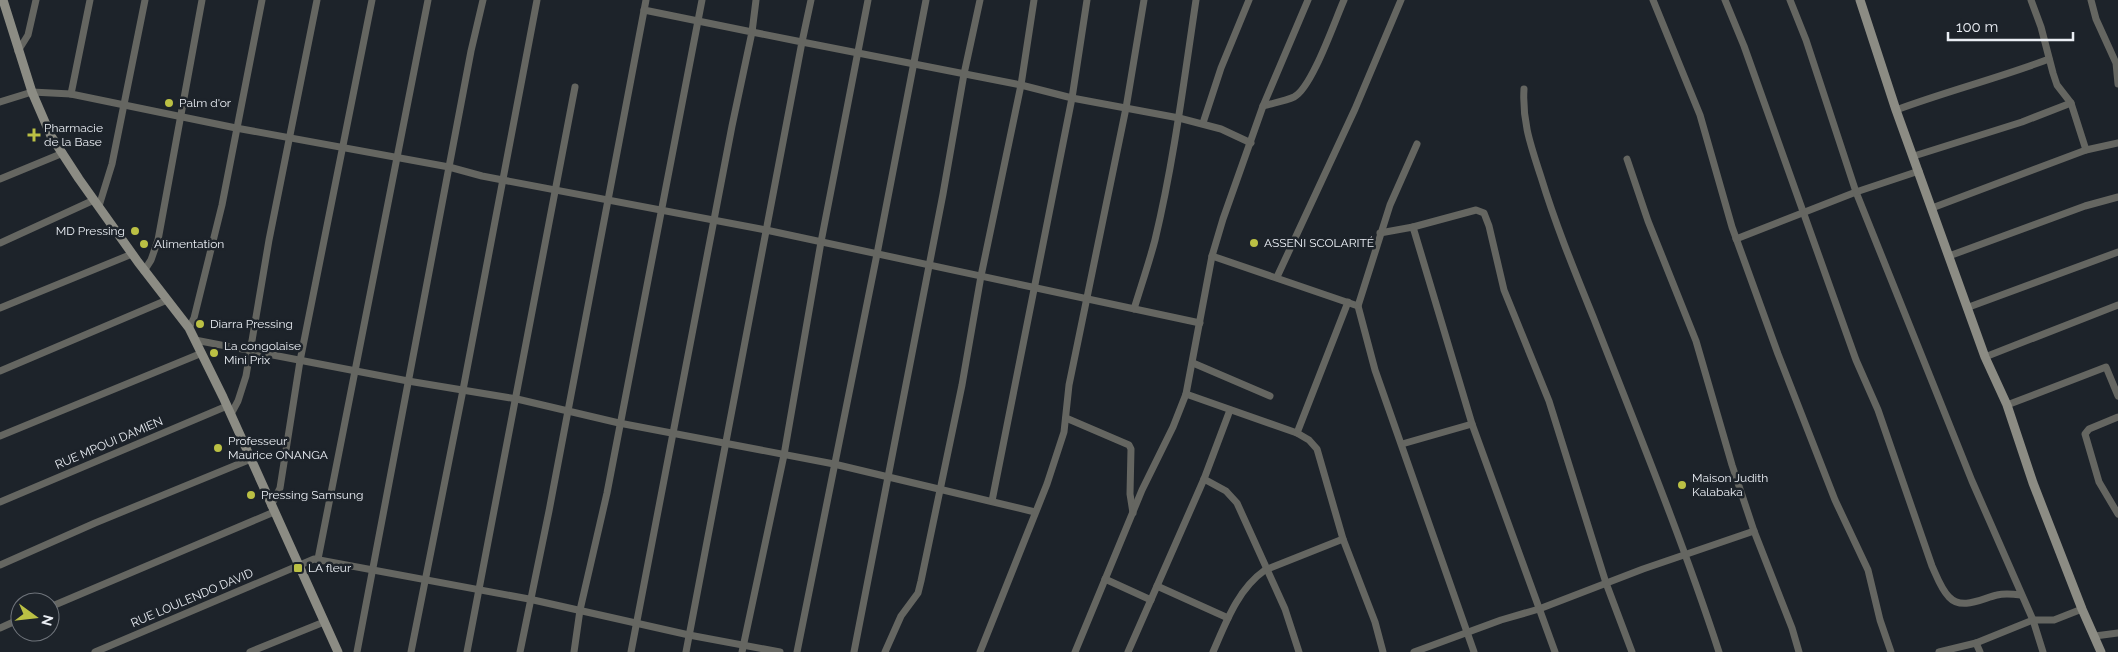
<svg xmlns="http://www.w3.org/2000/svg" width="2118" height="652" font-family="Raleway,sans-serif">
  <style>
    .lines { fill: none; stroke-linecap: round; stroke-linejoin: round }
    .street { stroke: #656661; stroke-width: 7 }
    .secondary { stroke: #8c8c84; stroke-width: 9 }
    .poi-dot { fill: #bbc044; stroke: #1d232a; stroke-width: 2 }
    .labels { text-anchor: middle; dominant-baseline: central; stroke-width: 5; stroke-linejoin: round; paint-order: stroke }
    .poi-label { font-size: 12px; fill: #eaeef4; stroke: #1d232a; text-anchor: start }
    .street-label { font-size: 12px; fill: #eaeef4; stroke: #1d232a }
  </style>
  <rect width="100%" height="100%" fill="#1d232a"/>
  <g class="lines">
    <!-- street -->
    <g class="street">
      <path d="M 811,0 L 802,42 L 1021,85 L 1072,98 L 1179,118 L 1221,129 L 1251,143"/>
      <path d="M 1653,0 L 1700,115 L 1732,227 L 1778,354 L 1835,500 L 1868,570 L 1880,620 L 1891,652"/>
      <path d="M 1725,0 L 1744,46 L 1856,360 L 1878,410 L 1932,566 C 1937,577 1941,589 1949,597 C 1962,611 1983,598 1997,595 C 2005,593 2013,594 2021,595"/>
      <path d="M 1790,0 L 1806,40 L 1856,192 L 1972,481 L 2033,620 L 2043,652"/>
      <path d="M 2031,0 L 2041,27 L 2053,73 L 2057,85 L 2071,103 L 2086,150"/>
      <path d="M 2091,0 L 2096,19 L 2116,63 L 2118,84"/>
      <path d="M 18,51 L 28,35 L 36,0"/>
      <path d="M 1524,89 C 1522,122 1531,146 1541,177 C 1556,226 1575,272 1594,319 C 1637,429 1682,539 1719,652"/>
      <path d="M 71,94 L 90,0"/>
      <path d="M 0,102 L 32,92 L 71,94 L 236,128 L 449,167 L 482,176 L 766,230 L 1200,323"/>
      <path d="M 1263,106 C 1273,103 1285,101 1294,97 C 1312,88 1335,20 1344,0"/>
      <path d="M 1896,110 C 1947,91 1999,78 2049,59"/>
      <path d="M 1203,123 L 1221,68 L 1249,0"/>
      <path d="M 1914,156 L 2022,122 L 2071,103"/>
      <path d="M 1627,159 L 1648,221 L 1696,341 L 1732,465 L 1754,531 L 1792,628 L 1799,652"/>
      <path d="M 0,179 L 63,153"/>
      <path d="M 99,206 L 112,164 L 145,0"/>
      <path d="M 1932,208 L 2086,150 L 2118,143"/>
      <path d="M 1413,227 L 1476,210 L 1484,213 L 1489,226 L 1504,290 L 1549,401 L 1606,583 L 1632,652"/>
      <path d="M 1380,233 L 1413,227 L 1472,424 L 1555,652"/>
      <path d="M 1736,239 L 1856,192 L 1919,171"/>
      <path d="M 0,243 L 94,200"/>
      <path d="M 1212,256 L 1358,306 L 1375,370 L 1474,652"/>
      <path d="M 1949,256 L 2085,206 L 2118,197"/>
      <path d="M 144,271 L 151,260 L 158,240 L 202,0"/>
      <path d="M 1277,277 L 1355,109 L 1401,0"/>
      <path d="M 1358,306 L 1390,205 L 1417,144"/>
      <path d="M 1969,307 L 2118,252"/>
      <path d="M 0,308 L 132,254"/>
      <path d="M 1134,309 C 1141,286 1149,263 1155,240 C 1174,161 1184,80 1196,0"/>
      <path d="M 189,328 L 194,318 L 222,205 L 262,0"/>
      <path d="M 195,340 L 408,381 L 517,399 L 619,423 L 834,464 L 1035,512"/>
      <path d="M 1985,357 L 2118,305"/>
      <path d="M 1193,363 L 1270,396"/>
      <path d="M 0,371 L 167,300"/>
      <path d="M 1186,394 L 1297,433 L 1309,440 L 1317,449 L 1343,539 L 1375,622 L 1383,652"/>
      <path d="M 2007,405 L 2106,367 L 2118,396"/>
      <path d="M 231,414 L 238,401 L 246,376 L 269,240 L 317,0"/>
      <path d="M 2118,417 L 2089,429 L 2085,434 L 2099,482 L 2118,514"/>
      <path d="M 1066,418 L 1129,445 L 1131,449 L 1130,494 L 1133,513"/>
      <path d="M 1297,433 L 1348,302"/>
      <path d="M 0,436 L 202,353"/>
      <path d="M 1402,444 L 1472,424"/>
      <path d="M 1204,479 L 1226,491 L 1237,503 L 1285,609 L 1299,652"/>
      <path d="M 992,501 L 1072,98 L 1087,0"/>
      <path d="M 0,502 L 227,406"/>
      <path d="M 271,506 L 280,488 L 300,361 L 372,0"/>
      <path d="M 318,559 L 428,0"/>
      <path d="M 0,565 L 95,523 L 251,459"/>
      <path d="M 1105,579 L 1151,600"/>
      <path d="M 1157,586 L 1228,618"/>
      <path d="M 50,607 L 274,512"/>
      <path d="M 0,628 L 20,619"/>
      <path d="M 2095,636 L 2118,633"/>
      <path d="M 1976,643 L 1980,652"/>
      <path d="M 95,652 L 314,559 L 529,599 L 689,635 L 780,652"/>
      <path d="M 250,652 L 324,622"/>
      <path d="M 357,652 L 471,51 L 483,0"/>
      <path d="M 411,652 L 463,390 L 537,0"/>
      <path d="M 467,652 L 575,87"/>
      <path d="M 520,652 L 549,511 L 646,0"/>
      <path d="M 574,652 L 580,610 L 607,493 L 702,0"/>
      <path d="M 631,652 L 732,126 L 752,32 L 644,10"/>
      <path d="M 686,652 L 802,42 L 752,32 L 756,0"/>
      <path d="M 742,652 L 784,455 L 821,242 L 868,0"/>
      <path d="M 797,652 L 877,254 L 926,0"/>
      <path d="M 854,652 L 943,194 L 964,74 L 980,0"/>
      <path d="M 885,652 L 901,616 L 918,593 L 921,581 L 962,385 L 981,276 L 1021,85 L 1034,0"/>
      <path d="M 980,652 L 1047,484 L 1064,432 L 1069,385 L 1126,108 L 1144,0"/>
      <path d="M 1075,652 L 1142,490 L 1173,427 L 1186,394 L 1212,256 L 1223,219 L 1263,106 L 1308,0"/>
      <path d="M 1128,652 L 1204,479 L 1230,410"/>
      <path d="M 1213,652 C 1226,622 1238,589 1265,570 L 1343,539"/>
      <path d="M 1414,652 L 1501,620 L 1539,609 L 1643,569 L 1754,531"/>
      <path d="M 1939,652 L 1976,643 L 2033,620 L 2054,620 L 2082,609"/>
    </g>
    <!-- secondary -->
    <g class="secondary">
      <path d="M 3,0 L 32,92 L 51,136 L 79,179 L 138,262 L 189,328 L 223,397 L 338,652"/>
      <path d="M 1860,0 L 1896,110 L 1985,357 L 2007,405 L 2033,483 L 2082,609 L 2101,652"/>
    </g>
  </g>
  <!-- markers -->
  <g class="poi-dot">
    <circle cx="169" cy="103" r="5"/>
    <path d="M31.5 127.5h5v5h5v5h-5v5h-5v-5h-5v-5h5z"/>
    <circle cx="135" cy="231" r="5"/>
    <circle cx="1254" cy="243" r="5"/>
    <circle cx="144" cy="244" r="5"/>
    <circle cx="200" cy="324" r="5"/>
    <circle cx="214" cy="353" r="5"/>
    <circle cx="218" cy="448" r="5"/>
    <circle cx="1682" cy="485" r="5"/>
    <circle cx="251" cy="495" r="5"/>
    <rect x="293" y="563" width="10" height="10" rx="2.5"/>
  </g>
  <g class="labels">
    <!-- poi labels -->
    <g class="poi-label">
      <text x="179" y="103">Palm d'or</text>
      <text x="44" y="128">Pharmacie<tspan x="44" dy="14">de la Base</tspan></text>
      <text x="125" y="231" text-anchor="end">MD Pressing</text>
      <text x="1264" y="243">ASSENI SCOLARITÉ</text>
      <text x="154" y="244">Alimentation</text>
      <text x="210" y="324">Diarra Pressing</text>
      <text x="224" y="346">La congolaise<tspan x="224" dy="14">Mini Prix</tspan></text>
      <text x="228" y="441">Professeur<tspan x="228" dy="14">Maurice ONANGA</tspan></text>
      <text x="1692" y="478">Maison Judith<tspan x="1692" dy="14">Kalabaka</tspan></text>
      <text x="261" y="495">Pressing Samsung</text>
      <text x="308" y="568">LA fleur</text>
    </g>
    <!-- street labels -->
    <g class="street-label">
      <text transform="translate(109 443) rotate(-23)">RUE MPOUI DAMIEN</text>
      <text transform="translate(192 598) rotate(-23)">RUE LOULENDO DAVID</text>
    </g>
  </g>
  <!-- north arrow -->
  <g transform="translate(35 617) rotate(105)"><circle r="24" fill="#1d232a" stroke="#6f747b"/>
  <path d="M0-4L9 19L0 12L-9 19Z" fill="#bbc044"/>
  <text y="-8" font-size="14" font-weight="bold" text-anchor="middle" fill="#eaeef4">N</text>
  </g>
  <!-- scale -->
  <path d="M1948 32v8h125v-8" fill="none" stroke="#eaeef4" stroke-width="2.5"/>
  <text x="1956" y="32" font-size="15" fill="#eaeef4" stroke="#1d232a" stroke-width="4" paint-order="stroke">100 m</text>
</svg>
